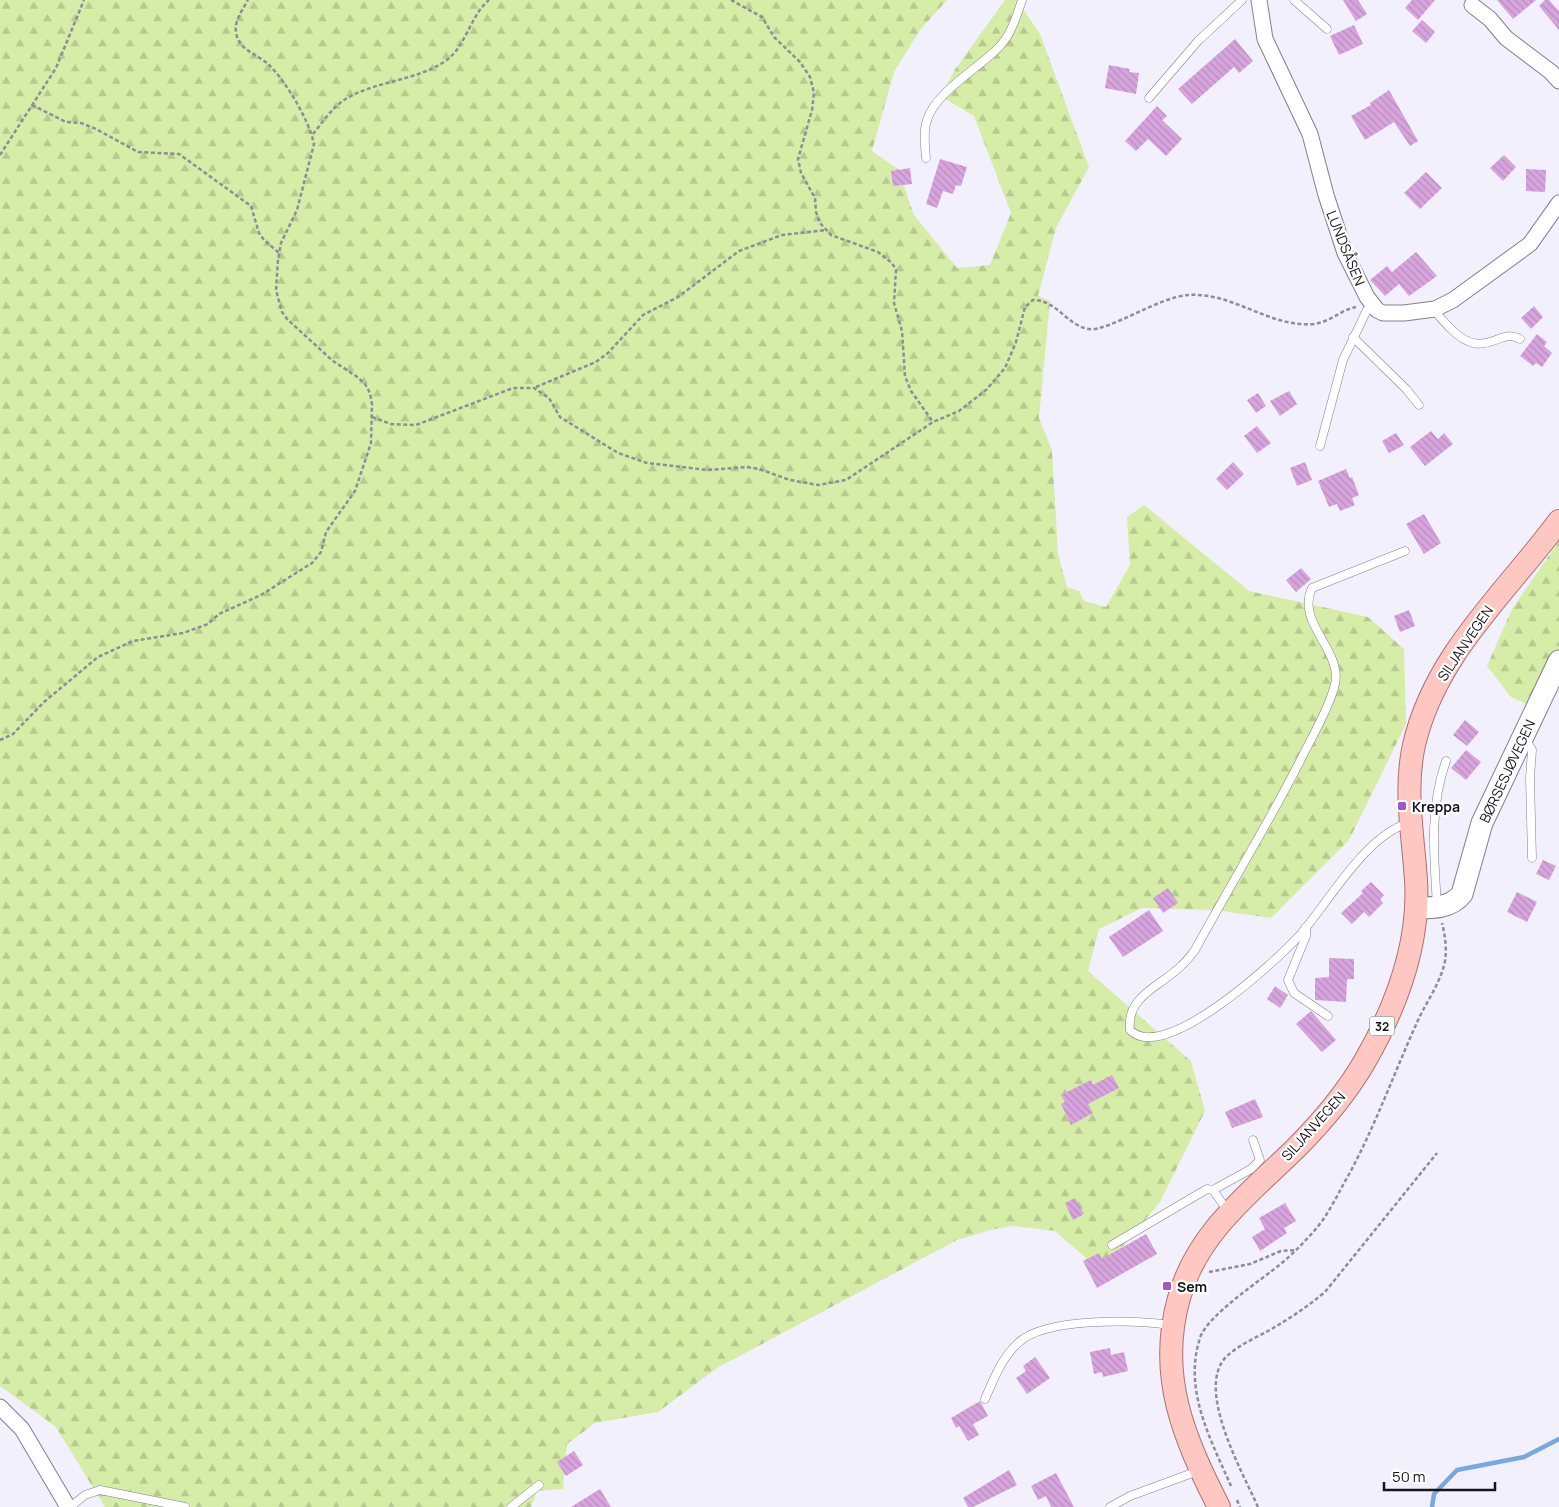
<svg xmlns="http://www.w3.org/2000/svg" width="1559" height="1507" font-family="Manrope,sans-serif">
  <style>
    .forest { fill: url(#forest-firs) }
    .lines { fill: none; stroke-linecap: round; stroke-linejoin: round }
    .stream { stroke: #77a8e0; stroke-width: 4.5 }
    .building { fill: url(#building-back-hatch) }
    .lane-casing { stroke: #827e92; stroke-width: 9 }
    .street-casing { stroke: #827e92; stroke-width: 17 }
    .secondary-casing { stroke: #827e92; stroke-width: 23 }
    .primary-casing { stroke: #ac706e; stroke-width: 24 }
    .path { stroke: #8e8c97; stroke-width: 2.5; stroke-dasharray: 4 2.5; stroke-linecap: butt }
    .lane { stroke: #fff; stroke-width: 8 }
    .street { stroke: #fff; stroke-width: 15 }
    .secondary { stroke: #fff; stroke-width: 21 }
    .primary { stroke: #fec7c2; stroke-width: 22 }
    .poi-dot { fill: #a755c5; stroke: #fff; stroke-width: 2 }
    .labels { text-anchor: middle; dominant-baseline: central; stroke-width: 4.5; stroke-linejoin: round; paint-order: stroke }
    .shield { fill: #fff; stroke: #5c5a5f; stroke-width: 1 }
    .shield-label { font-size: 12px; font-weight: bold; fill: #16141b }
    .street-label { font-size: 14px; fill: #16141b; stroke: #fff }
    .poi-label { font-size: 14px; font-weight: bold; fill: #16141b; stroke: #fff; text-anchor: start }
  </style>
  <defs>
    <pattern id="forest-firs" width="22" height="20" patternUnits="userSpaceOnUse" patternTransform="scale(1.25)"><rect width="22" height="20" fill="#d5eda7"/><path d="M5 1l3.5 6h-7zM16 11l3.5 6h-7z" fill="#b6ca8f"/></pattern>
    <pattern id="building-back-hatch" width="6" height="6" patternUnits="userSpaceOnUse" patternTransform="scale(1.25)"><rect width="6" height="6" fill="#d7a4de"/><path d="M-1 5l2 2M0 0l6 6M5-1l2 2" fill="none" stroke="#b88cbe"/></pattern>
  </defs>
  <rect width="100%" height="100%" fill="#f3f0fe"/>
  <!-- forest -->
  <g class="forest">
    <path d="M 0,0 L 947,0 L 920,30 L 894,72 L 872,151 L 898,169 L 914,215 L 957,268 L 990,265 L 1011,213 L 974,116 L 940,96 L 956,68 L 1005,0 L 1017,0 L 1040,34 L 1089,167 L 1056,228 L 1038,296 L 1050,301 L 1039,418 L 1052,450 L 1058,554 L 1067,587 L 1079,591 L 1084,601 L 1106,607 L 1130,565 L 1127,517 L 1144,505 L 1249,591 L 1368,617 L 1404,649 L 1406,724 L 1349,840 L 1271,918 L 1215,910 L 1142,908 L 1099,929 L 1088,971 L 1191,1061 L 1205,1111 L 1160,1202 L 1102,1272 L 1055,1231 L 1013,1226 L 990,1230 L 957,1240 L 717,1368 L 658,1412 L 595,1423 L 567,1444 L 563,1489 L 537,1491 L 531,1507 L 105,1507 L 56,1427 L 0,1386 Z"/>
    <path d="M 1559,541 L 1559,676 L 1533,707 L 1511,697 L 1487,666 L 1512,609 Z"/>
  </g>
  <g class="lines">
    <!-- stream -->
    <path class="stream" d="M 1432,1507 L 1434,1494 L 1457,1470 L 1524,1457 L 1559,1439"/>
  </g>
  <!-- building -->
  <g class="building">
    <path d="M 1343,0 L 1358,0 L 1367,14 L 1356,21 Z"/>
    <path d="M 1412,0 L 1435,0 L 1418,20 L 1405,8 Z"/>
    <path d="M 1497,0 L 1536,0 L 1513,19 Z"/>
    <path d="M 1545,0 L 1549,0 L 1559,11 L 1559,30 L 1539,6 Z"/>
    <path d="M 1422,20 L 1435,32 L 1426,43 L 1412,31 Z"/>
    <path d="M 1354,25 L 1363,44 L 1339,55 L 1330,36 Z"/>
    <path d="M 1235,39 L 1253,61 L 1239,73 L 1234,67 L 1192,104 L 1178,89 Z"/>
    <path d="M 1109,65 L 1130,69 L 1129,72 L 1139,73 L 1136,94 L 1105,88 Z"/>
    <path d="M 1389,90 L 1418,141 L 1410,146 L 1394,122 L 1365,140 L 1351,116 L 1371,105 L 1370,103 Z"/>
    <path d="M 1157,106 L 1167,116 L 1162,120 L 1182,139 L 1166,156 L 1148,139 L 1136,151 L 1125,141 Z"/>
    <path d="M 1504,155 L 1516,167 L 1503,181 L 1490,168 Z"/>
    <path d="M 940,159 L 967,167 L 961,186 L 956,185 L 953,194 L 943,191 L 937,208 L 926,204 Z"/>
    <path d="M 910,168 L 912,184 L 893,186 L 891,171 Z"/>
    <path d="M 1526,169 L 1546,170 L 1545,192 L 1526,191 Z"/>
    <path d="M 1426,172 L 1442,188 L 1420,209 L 1404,193 Z"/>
    <path d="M 1416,252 L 1437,276 L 1409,296 L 1399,284 L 1385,296 L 1370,280 L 1387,266 L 1392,272 Z"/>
    <path d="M 1534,306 L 1543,317 L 1531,329 L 1521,318 Z"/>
    <path d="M 1537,334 L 1547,342 L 1544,346 L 1552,353 L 1542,367 L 1536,363 L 1533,366 L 1520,356 Z"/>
    <path d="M 1289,391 L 1297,404 L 1280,416 L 1270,401 Z"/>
    <path d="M 1258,393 L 1266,406 L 1256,413 L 1247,400 Z"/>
    <path d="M 1257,426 L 1271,443 L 1257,453 L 1244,436 Z"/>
    <path d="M 1431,431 L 1438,439 L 1444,433 L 1453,444 L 1425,466 L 1410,447 Z"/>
    <path d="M 1396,433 L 1404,445 L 1389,453 L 1382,441 Z"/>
    <path d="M 1233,462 L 1244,474 L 1227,490 L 1216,479 Z"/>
    <path d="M 1305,462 L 1312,480 L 1297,486 L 1290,468 Z"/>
    <path d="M 1346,469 L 1350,478 L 1352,477 L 1359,495 L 1352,498 L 1355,505 L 1340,511 L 1337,504 L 1329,507 L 1318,481 Z"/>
    <path d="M 1424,514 L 1441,543 L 1424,554 L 1406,524 Z"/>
    <path d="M 1301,568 L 1311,579 L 1296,592 L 1286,580 Z"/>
    <path d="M 1409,610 L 1415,626 L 1400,632 L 1394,616 Z"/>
    <path d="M 1465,720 L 1479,732 L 1467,746 L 1453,735 Z"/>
    <path d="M 1466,750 L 1481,762 L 1466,780 L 1451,768 Z"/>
    <path d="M 1543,860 L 1556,866 L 1549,880 L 1536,874 Z"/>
    <path d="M 1371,882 L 1384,895 L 1380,900 L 1383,903 L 1369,917 L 1364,912 L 1352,924 L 1341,913 L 1363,893 L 1361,891 Z"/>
    <path d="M 1168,888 L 1178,903 L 1163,913 L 1153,898 Z"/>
    <path d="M 1517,892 L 1537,902 L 1527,922 L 1507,912 Z"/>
    <path d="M 1149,910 L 1163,931 L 1123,957 L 1109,937 Z"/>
    <path d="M 1329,958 L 1354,959 L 1354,979 L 1347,979 L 1346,1002 L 1315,1000 L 1315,978 L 1329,977 Z"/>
    <path d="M 1275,986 L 1288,995 L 1280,1008 L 1267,999 Z"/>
    <path d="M 1311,1011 L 1336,1040 L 1322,1052 L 1296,1024 Z"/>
    <path d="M 1112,1075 L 1119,1088 L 1088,1104 L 1093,1113 L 1071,1125 L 1061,1104 L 1065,1102 L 1061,1095 L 1091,1080 L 1093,1085 Z"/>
    <path d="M 1255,1099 L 1263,1117 L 1232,1128 L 1225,1112 Z"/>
    <path d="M 1075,1198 L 1084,1214 L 1073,1220 L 1065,1203 Z"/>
    <path d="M 1285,1203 L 1296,1221 L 1284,1228 L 1287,1233 L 1260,1251 L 1252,1237 L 1265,1229 L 1259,1218 Z"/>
    <path d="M 1146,1234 L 1157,1254 L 1097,1288 L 1083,1261 L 1099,1253 L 1102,1259 Z"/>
    <path d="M 1110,1348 L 1111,1355 L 1124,1352 L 1128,1371 L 1103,1377 L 1102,1372 L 1094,1374 L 1090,1352 Z"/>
    <path d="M 1035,1357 L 1050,1378 L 1027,1394 L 1016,1378 L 1026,1371 L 1023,1366 Z"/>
    <path d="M 980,1401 L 988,1416 L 973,1424 L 979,1435 L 968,1441 L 959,1426 L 956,1428 L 951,1418 Z"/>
    <path d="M 574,1451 L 583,1465 L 566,1476 L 557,1462 Z"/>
    <path d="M 1009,1470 L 1017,1485 L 973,1507 L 968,1507 L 963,1498 Z"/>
    <path d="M 1056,1473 L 1074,1507 L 1051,1507 L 1046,1496 L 1038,1500 L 1031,1486 Z"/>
    <path d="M 600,1489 L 611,1507 L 571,1507 Z"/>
  </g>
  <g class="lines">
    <!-- lane casing -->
    <g class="lane-casing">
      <g id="lane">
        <path d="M 1294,0 L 1327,29"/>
        <path d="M 1149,98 L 1198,41 L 1242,0"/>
        <path d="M 926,158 C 925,146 923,132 927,120 C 936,91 981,67 1001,45 C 1012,32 1017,15 1022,0"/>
        <path d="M 1435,309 C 1437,316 1444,321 1449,327 C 1484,364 1499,326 1520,339"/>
        <path d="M 1353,337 L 1406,389 L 1419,405"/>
        <path d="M 1320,446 L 1343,360 L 1367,310 L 1372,304"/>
        <path d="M 1405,551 L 1312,588 C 1295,624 1346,652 1334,688 C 1327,712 1313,735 1302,757 C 1269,823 1230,885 1195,950 C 1191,955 1187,961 1182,965 C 1162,986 1126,995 1130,1030 C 1164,1065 1276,961 1299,936 C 1329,902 1364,837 1408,823"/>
        <path d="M 1526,740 L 1532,750 L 1530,778 L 1532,858"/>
        <path d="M 1437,905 C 1434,856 1429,809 1446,761"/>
        <path d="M 1306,927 L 1306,936 L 1288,980 L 1294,993 L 1328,1016"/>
        <path d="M 1213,1190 L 1227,1210"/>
        <path d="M 1112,1245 L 1207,1189 L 1213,1190 L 1251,1169 L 1260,1160 L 1253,1140"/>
        <path d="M 985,1399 C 994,1378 1002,1358 1018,1343 C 1045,1317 1135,1320 1171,1325"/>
        <path d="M 70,1507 L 85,1495 L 100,1490 L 185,1507"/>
        <path d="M 511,1507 L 539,1485"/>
        <path d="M 1110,1507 L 1130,1496 L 1198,1471"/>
      </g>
    </g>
    <!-- street casing -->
    <g class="street-casing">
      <g id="street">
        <path d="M 1259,0 L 1265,39 L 1310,134 L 1326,195 L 1345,253 L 1367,297 L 1377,310 L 1383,313 L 1404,313 L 1435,309 L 1453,300 L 1530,244 L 1559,203"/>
        <path d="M 1472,5 L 1490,19 L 1506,38 L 1551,72 L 1559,81"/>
        <path d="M 0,1407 L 22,1429 L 68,1507"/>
      </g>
    </g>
    <!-- secondary casing -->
    <g class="secondary-casing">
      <path id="secondary" d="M 1416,908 C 1433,908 1451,908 1462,894 L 1482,823 L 1559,661"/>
    </g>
    <!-- primary casing -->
    <g class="primary-casing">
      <path id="primary" d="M 1219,1507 C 1184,1438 1157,1376 1179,1298 C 1197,1233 1249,1194 1295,1149 C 1322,1122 1346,1094 1365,1061 C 1396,1007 1420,943 1416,880 C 1413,834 1404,790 1414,745 C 1435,654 1506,593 1559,521"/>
    </g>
    <!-- path -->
    <g class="path">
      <path d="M 731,0 L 762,17 L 774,37 L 800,62 L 810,77 L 814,93 L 812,110 L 798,159 L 801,173 L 815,198 L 816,212 L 820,223 L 831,235 L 878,252 L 892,263 L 896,270 L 894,303 L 902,331 L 905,376 L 911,391 L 933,422"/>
      <path d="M 32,105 L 66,122 L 81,123 L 96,129 L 138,152 L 179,154 L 251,206 L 259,233 L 264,240 L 279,253"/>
      <path d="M 313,134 C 322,123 332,108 344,100 C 374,81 415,81 444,62 C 466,48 469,17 489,0"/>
      <path d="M 0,155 L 56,68 L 84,0"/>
      <path d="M 536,387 L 596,362 L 608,353 L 643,315 L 678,297 L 739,251 L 782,235 L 826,230"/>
      <path d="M 372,417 L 391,424 L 416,425 L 513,388 L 534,388 L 549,398 L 560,417 L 618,453 L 647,463 L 707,470 L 747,467 L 759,469 L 790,480 L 818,485 L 846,480 L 933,422 L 959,411 L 986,390 L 1005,368 L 1016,342 L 1025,307 L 1033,300 C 1057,300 1067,326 1089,329 C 1108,332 1160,296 1189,295 C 1233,292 1270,328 1314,324 C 1330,322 1341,310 1356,307"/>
      <path d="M 0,740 L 13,734 L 44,702 L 98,657 L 133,641 L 183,633 L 208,624 L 219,614 L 261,595 L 312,563 L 321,552 L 326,532 L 355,491 L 371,443 L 372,404 L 370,393 L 365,384 L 356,376 L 333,361 L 288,320 L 282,312 L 276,290 L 278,260 L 281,243 L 297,210 L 314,144 C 309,120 286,81 268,64 C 257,54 238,50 236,32 C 234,21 243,9 248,0"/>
      <path d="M 1209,1272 L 1250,1264 L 1281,1251 L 1296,1250"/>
      <path d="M 1231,1486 C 1211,1440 1183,1390 1200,1338 C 1207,1315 1263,1279 1283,1262 C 1295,1252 1305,1241 1315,1230 C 1327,1216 1335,1200 1343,1185 C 1374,1131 1394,1072 1420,1016 C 1429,998 1441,981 1445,961 C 1447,948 1445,935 1442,923"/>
      <path d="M 1237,1500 L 1240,1507"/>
      <path d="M 1258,1507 C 1243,1473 1195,1389 1226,1357 C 1237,1346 1255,1338 1268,1331 C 1289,1319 1307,1307 1325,1292 L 1437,1153"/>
    </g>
    <!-- lane -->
    <use href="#lane" class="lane"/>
    <!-- street -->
    <use href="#street" class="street"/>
    <!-- secondary -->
    <use href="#secondary" class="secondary"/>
    <!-- primary -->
    <use href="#primary" class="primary"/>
  </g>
  <!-- markers -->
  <g class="poi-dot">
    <rect x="1397" y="801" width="10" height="10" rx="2.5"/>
    <rect x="1162" y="1281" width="10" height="10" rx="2.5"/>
  </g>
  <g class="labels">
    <!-- shield labels -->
    <rect class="shield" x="1369.5" y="1016.5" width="25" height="19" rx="4"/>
    <g class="shield-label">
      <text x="1382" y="1026">32</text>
    </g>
    <!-- street labels -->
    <g class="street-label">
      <text transform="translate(1346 248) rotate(68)">LUNDSÅSEN</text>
      <text transform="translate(1465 643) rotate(-56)">SILJANVEGEN</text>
      <text transform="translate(1507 771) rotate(-65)">BØRSESJØVEGEN</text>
      <text transform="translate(1313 1126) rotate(-48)">SILJANVEGEN</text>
    </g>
    <!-- poi labels -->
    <g class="poi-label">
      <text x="1412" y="806">Kreppa</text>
      <text x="1177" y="1286">Sem</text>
    </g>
  </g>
  <!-- scale -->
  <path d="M1384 1482v8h111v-8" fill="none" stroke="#16141b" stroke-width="2.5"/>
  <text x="1392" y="1482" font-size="15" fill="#16141b" stroke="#ffffff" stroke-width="4" paint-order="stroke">50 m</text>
</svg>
